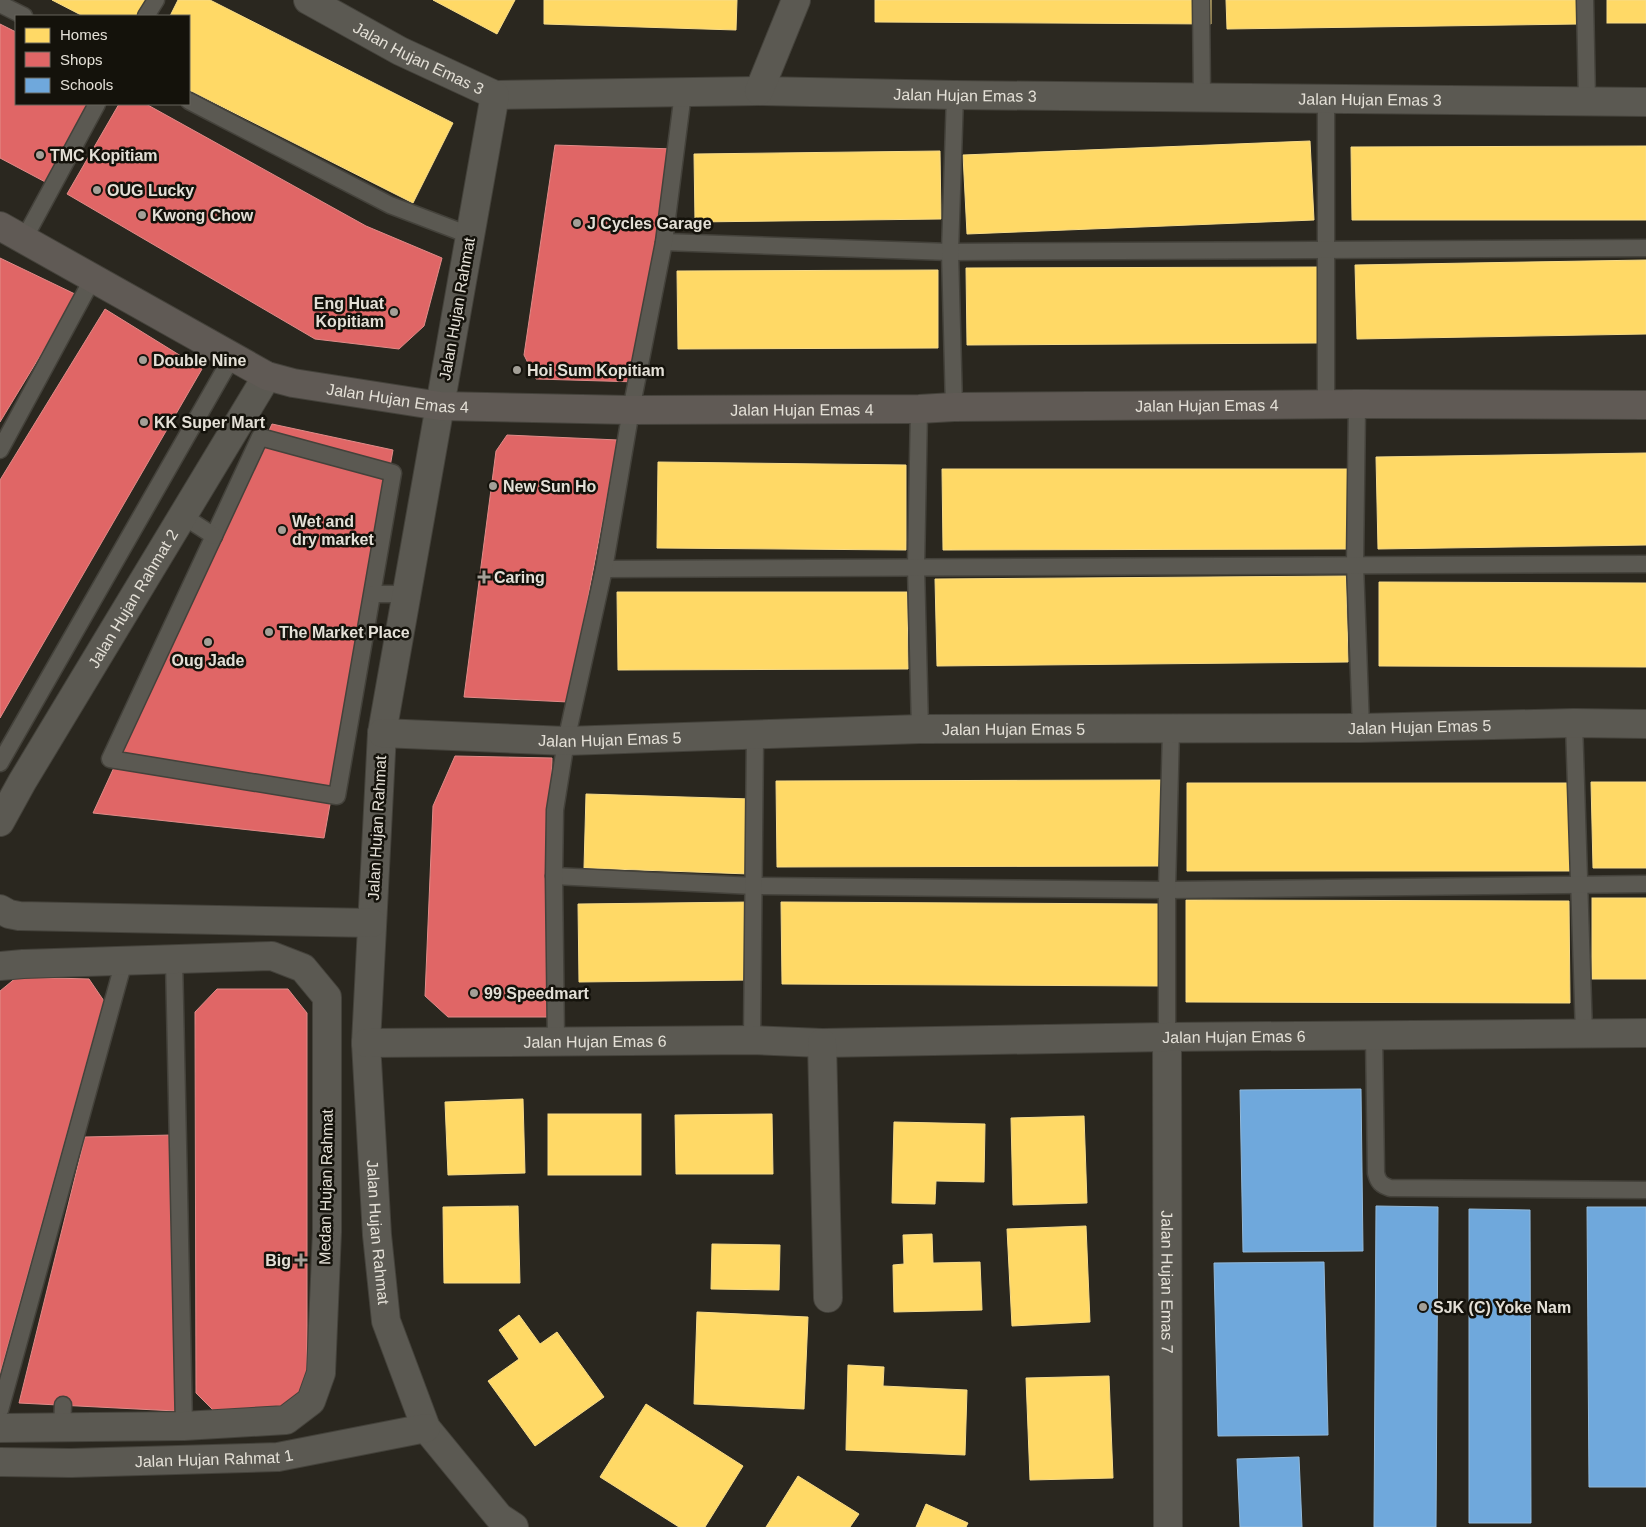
<svg xmlns="http://www.w3.org/2000/svg" width="1646" height="1527" font-family="Arial,sans-serif">
  <style>
    .homes { fill: #ffd966; stroke: #f7db88 }
    .shops { fill: #e06666; stroke: #e18b88 }
    .schools { fill: #6fa8dc; stroke: #92b9da }
    .lines { fill: none; stroke-linecap: round; stroke-linejoin: round }
    .lane-casing { stroke: #44423b; stroke-width: 19 }
    .street-casing { stroke: #44423b; stroke-width: 30 }
    .secondary-casing { stroke: #44423b; stroke-width: 30 }
    .lane { stroke: #5b5952; stroke-width: 16 }
    .street { stroke: #5b5952; stroke-width: 28 }
    .secondary { stroke: #605a55; stroke-width: 28 }
    .poi-dot { fill: #a39f97; stroke: #14120b; stroke-width: 2 }
    .labels { text-anchor: middle; dominant-baseline: central; stroke-width: 5; stroke-linejoin: round; paint-order: stroke }
    .street-label { font-size: 16px; fill: #e4e0d7; stroke: #14120b }
    .poi-label { font-size: 16px; font-weight: bold; fill: #e4e0d7; stroke: #14120b; text-anchor: start }
  </style>
  <rect width="100%" height="100%" fill="#2a271f"/>
  <!-- homes -->
  <g class="homes">
    <path d="M 52,0 L 148,0 L 139,16 L 83,16 Z"/>
    <path d="M 178,0 L 210,0 L 453,123 L 413,203 L 189,90 L 189,16 L 170,16 Z"/>
    <path d="M 433,0 L 515,0 L 497,34 Z"/>
    <path d="M 544,0 L 737,0 L 736,30 L 544,24 Z"/>
    <path d="M 875,0 L 1211,0 L 1211,24 L 875,22 Z"/>
    <path d="M 1226,0 L 1579,0 L 1579,24 L 1227,29 Z"/>
    <rect x="1607" y="0" width="39" height="23"/>
    <path d="M 1310,141 L 1314,220 L 967,234 L 963,155 Z"/>
    <path d="M 1646,146 L 1646,220 L 1352,220 L 1351,147 Z"/>
    <path d="M 940,151 L 941,219 L 695,222 L 694,154 Z"/>
    <path d="M 1646,260 L 1646,334 L 1357,339 L 1355,265 Z"/>
    <path d="M 1318,267 L 1318,343 L 967,345 L 966,268 Z"/>
    <path d="M 938,270 L 938,348 L 678,349 L 677,271 Z"/>
    <path d="M 1646,453 L 1646,545 L 1378,549 L 1376,457 Z"/>
    <path d="M 658,462 L 906,465 L 906,550 L 657,548 Z"/>
    <path d="M 942,469 L 1349,469 L 1349,549 L 943,550 Z"/>
    <path d="M 1346,576 L 1348,662 L 937,666 L 935,579 Z"/>
    <path d="M 1379,582 L 1646,583 L 1646,667 L 1379,666 Z"/>
    <path d="M 617,592 L 907,592 L 908,669 L 618,670 Z"/>
    <path d="M 1161,780 L 1162,866 L 777,867 L 776,781 Z"/>
    <path d="M 1591,782 L 1646,782 L 1646,868 L 1593,868 Z"/>
    <path d="M 1187,783 L 1569,783 L 1570,871 L 1187,871 Z"/>
    <path d="M 586,794 L 751,799 L 749,874 L 584,868 Z"/>
    <rect x="1592" y="898" width="54" height="81"/>
    <path d="M 1186,900 L 1569,901 L 1570,1003 L 1186,1002 Z"/>
    <path d="M 751,902 L 752,980 L 579,982 L 578,904 Z"/>
    <path d="M 781,902 L 1159,904 L 1159,986 L 782,984 Z"/>
    <path d="M 523,1099 L 525,1173 L 448,1175 L 445,1102 Z"/>
    <rect x="548" y="1114" width="93" height="61"/>
    <path d="M 772,1114 L 773,1174 L 676,1174 L 675,1115 Z"/>
    <path d="M 1084,1116 L 1087,1203 L 1013,1205 L 1011,1118 Z"/>
    <path d="M 894,1122 L 985,1124 L 984,1182 L 936,1181 L 935,1204 L 892,1203 Z"/>
    <path d="M 518,1206 L 520,1283 L 444,1283 L 443,1207 Z"/>
    <path d="M 1086,1226 L 1090,1322 L 1012,1326 L 1007,1229 Z"/>
    <path d="M 932,1234 L 933,1263 L 980,1262 L 982,1310 L 894,1312 L 893,1265 L 904,1264 L 903,1235 Z"/>
    <path d="M 712,1244 L 780,1245 L 779,1290 L 711,1289 Z"/>
    <path d="M 697,1312 L 808,1317 L 804,1409 L 694,1404 Z"/>
    <path d="M 519,1315 L 540,1344 L 557,1332 L 604,1397 L 535,1446 L 488,1381 L 519,1359 L 499,1330 Z"/>
    <path d="M 848,1365 L 884,1367 L 883,1386 L 967,1390 L 965,1455 L 846,1450 Z"/>
    <path d="M 1109,1376 L 1113,1478 L 1030,1480 L 1026,1378 Z"/>
    <path d="M 646,1404 L 743,1466 L 705,1527 L 679,1527 L 600,1477 Z"/>
    <path d="M 798,1476 L 859,1514 L 850,1527 L 766,1527 Z"/>
    <path d="M 926,1504 L 968,1523 L 966,1527 L 916,1527 Z"/>
  </g>
  <!-- shops -->
  <g class="shops">
    <path d="M 0,24 L 16,32 L 16,104 L 94,104 L 51,185 L 0,158 Z"/>
    <path d="M 119,104 L 146,104 L 366,226 L 442,258 L 424,326 L 399,349 L 315,339 L 67,194 Z"/>
    <path d="M 555,145 L 674,149 L 638,382 L 536,379 L 524,355 Z"/>
    <path d="M 0,258 L 77,295 L 0,422 Z"/>
    <path d="M 105,309 L 202,369 L 0,718 L 0,480 Z"/>
    <path d="M 272,424 L 393,450 L 324,838 L 93,813 Z"/>
    <path d="M 507,435 L 618,440 L 568,702 L 464,697 L 496,451 Z"/>
    <path d="M 455,756 L 552,758 L 548,1017 L 448,1017 L 425,996 L 433,806 Z"/>
    <path d="M 17,977 L 89,979 L 104,1001 L 0,1374 L 0,991 Z"/>
    <path d="M 217,989 L 288,989 L 307,1013 L 307,1388 L 284,1415 L 218,1415 L 196,1393 L 195,1012 Z"/>
    <path d="M 172,1135 L 176,1411 L 19,1403 L 85,1137 Z"/>
  </g>
  <!-- schools -->
  <g class="schools">
    <path d="M 1361,1089 L 1363,1251 L 1243,1252 L 1240,1090 Z"/>
    <path d="M 1376,1206 L 1438,1207 L 1436,1527 L 1374,1527 Z"/>
    <path d="M 1587,1207 L 1646,1207 L 1646,1487 L 1589,1487 Z"/>
    <path d="M 1469,1209 L 1530,1210 L 1531,1523 L 1469,1523 Z"/>
    <path d="M 1324,1262 L 1328,1435 L 1218,1436 L 1214,1263 Z"/>
    <path d="M 1299,1457 L 1302,1527 L 1240,1527 L 1237,1459 Z"/>
  </g>
  <g class="lines">
    <!-- lane casing -->
    <g class="lane-casing">
      <g id="lane">
        <path d="M 1201,0 L 1202,98"/>
        <path d="M 1585,0 L 1587,101"/>
        <path d="M 0,4 L 24,16"/>
        <path d="M 146,16 L 156,0"/>
        <path d="M 1326,99 L 1326,404"/>
        <path d="M 189,101 L 390,205 L 469,235"/>
        <path d="M 24,239 L 97,104"/>
        <path d="M 664,242 L 950,252 L 1646,248"/>
        <path d="M 1357,404 L 1355,565 L 1361,728"/>
        <path d="M 954,407 L 950,252 L 955,95"/>
        <path d="M 919,409 L 916,567 L 920,729"/>
        <path d="M 260,437 L 393,473 L 337,796 L 110,759 Z"/>
        <path d="M 0,450 L 93,278"/>
        <path d="M 183,516 L 214,536"/>
        <path d="M 604,569 L 1646,564"/>
        <path d="M 373,594 L 407,594"/>
        <path d="M 1574,723 L 1584,1034"/>
        <path d="M 0,763 L 232,357"/>
        <path d="M 554,876 L 754,886 L 1167,890 L 1646,884"/>
        <path d="M 174,959 L 184,1426"/>
        <path d="M 1374,1035 L 1376,1173 C 1378,1182 1381,1185 1390,1188 L 1646,1190"/>
        <path d="M 1167,1037 L 1167,890 L 1171,729"/>
        <path d="M 752,1040 L 755,735"/>
        <path d="M 556,1041 L 554,876 L 555,810 L 566,741 L 604,569 L 631,410 L 664,242 L 683,93"/>
        <path d="M 0,1410 L 124,961"/>
        <path d="M 62,1427 L 63,1405"/>
      </g>
    </g>
    <!-- street casing -->
    <g class="street-casing">
      <g id="street">
        <path id="s1" d="M 308,0 L 400,51 L 495,95 L 759,91 L 955,95 L 1646,102"/>
        <path d="M 759,91 L 796,0"/>
        <path id="s2" d="M 495,95 L 382,733 L 366,1043 L 377,1235 L 386,1321 L 426,1428 L 499,1517 L 514,1527"/>
        <path id="s3" d="M 382,733 L 566,741 L 920,729 L 1361,728 L 1574,723 L 1646,724"/>
        <path id="s4" d="M 0,822 L 22,782 L 267,376"/>
        <path d="M 0,909 L 9,914 L 19,916 L 372,923"/>
        <path d="M 0,966 L 23,964 L 272,956 L 303,968 L 327,997 L 327,1232 L 321,1373 L 311,1401 L 286,1420 L 184,1426 L 0,1428"/>
        <path id="s5" d="M 1167,1037 L 1168,1527"/>
        <path id="s6" d="M 366,1043 L 752,1040 L 822,1043 L 1167,1037 L 1646,1033"/>
        <path d="M 822,1043 L 828,1298"/>
        <path id="s7" d="M 0,1462 L 71,1463 L 278,1457 L 426,1428"/>
      </g>
    </g>
    <!-- secondary casing -->
    <g class="secondary-casing">
      <g id="secondary">
        <path id="s8" d="M 0,226 L 267,376 L 293,383 L 440,406 L 631,410 L 919,409 L 954,407 L 1357,404 L 1646,405"/>
      </g>
    </g>
    <!-- lane -->
    <use href="#lane" class="lane"/>
    <!-- street -->
    <use href="#street" class="street"/>
    <!-- secondary -->
    <use href="#secondary" class="secondary"/>
  </g>
  <!-- markers -->
  <g class="poi-dot">
    <circle cx="40" cy="155" r="5"/>
    <circle cx="97" cy="190" r="5"/>
    <circle cx="142" cy="215" r="5"/>
    <circle cx="577" cy="223" r="5"/>
    <circle cx="394" cy="312" r="5"/>
    <circle cx="143" cy="360" r="5"/>
    <circle cx="517" cy="370" r="5"/>
    <circle cx="144" cy="422" r="5"/>
    <circle cx="493" cy="486" r="5"/>
    <circle cx="282" cy="530" r="5"/>
    <path d="M481.5 569.5h5v5h5v5h-5v5h-5v-5h-5v-5h5z"/>
    <circle cx="269" cy="632" r="5"/>
    <circle cx="208" cy="642" r="5"/>
    <circle cx="474" cy="993" r="5"/>
    <path d="M298.5 1252.5h5v5h5v5h-5v5h-5v-5h-5v-5h5z"/>
    <circle cx="1423" cy="1307" r="5"/>
  </g>
  <g class="labels">
    <!-- street labels -->
    <g class="street-label">
      <text stroke="none"><textPath href="#s1" startOffset="125">Jalan Hujan Emas 3</textPath></text>
      <text stroke="none"><textPath href="#s1" startOffset="680">Jalan Hujan Emas 3</textPath></text>
      <text stroke="none"><textPath href="#s1" startOffset="1085">Jalan Hujan Emas 3</textPath></text>
      <text transform="translate(457 309) rotate(-80)">Jalan Hujan Rahmat</text>
      <text stroke="none"><textPath href="#s8" startOffset="439">Jalan Hujan Emas 4</textPath></text>
      <text stroke="none"><textPath href="#s8" startOffset="1249">Jalan Hujan Emas 4</textPath></text>
      <text stroke="none"><textPath href="#s8" startOffset="844">Jalan Hujan Emas 4</textPath></text>
      <text stroke="none"><textPath href="#s4" startOffset="260">Jalan Hujan Rahmat 2</textPath></text>
      <text stroke="none"><textPath href="#s3" startOffset="1038">Jalan Hujan Emas 5</textPath></text>
      <text stroke="none"><textPath href="#s3" startOffset="632">Jalan Hujan Emas 5</textPath></text>
      <text stroke="none"><textPath href="#s3" startOffset="228">Jalan Hujan Emas 5</textPath></text>
      <text transform="translate(377 828) rotate(-87)">Jalan Hujan Rahmat</text>
      <text stroke="none"><textPath href="#s6" startOffset="868">Jalan Hujan Emas 6</textPath></text>
      <text stroke="none"><textPath href="#s6" startOffset="229">Jalan Hujan Emas 6</textPath></text>
      <text transform="translate(326 1187) rotate(-89)">Medan Hujan Rahmat</text>
      <text stroke="none"><textPath href="#s2" startOffset="1148">Jalan Hujan Rahmat</textPath></text>
      <text stroke="none"><textPath href="#s5" startOffset="245">Jalan Hujan Emas 7</textPath></text>
      <text stroke="none"><textPath href="#s7" startOffset="214">Jalan Hujan Rahmat 1</textPath></text>
    </g>
    <!-- poi labels -->
    <g class="poi-label">
      <text x="50" y="155">TMC Kopitiam</text>
      <text x="107" y="190">OUG Lucky</text>
      <text x="152" y="215">Kwong Chow</text>
      <text x="587" y="223">J Cycles Garage</text>
      <text x="384" y="303" text-anchor="end">Eng Huat<tspan x="384" dy="18">Kopitiam</tspan></text>
      <text x="153" y="360">Double Nine</text>
      <text x="527" y="370">Hoi Sum Kopitiam</text>
      <text x="154" y="422">KK Super Mart</text>
      <text x="503" y="486">New Sun Ho</text>
      <text x="292" y="521">Wet and<tspan x="292" dy="18">dry market</tspan></text>
      <text x="494" y="577">Caring</text>
      <text x="279" y="632">The Market Place</text>
      <text x="208" y="660" text-anchor="middle">Oug Jade</text>
      <text x="484" y="993">99 Speedmart</text>
      <text x="291" y="1260" text-anchor="end">Big</text>
      <text x="1433" y="1307">SJK (C) Yoke Nam</text>
    </g>
  </g>
  <!-- legend -->
  <rect x="15" y="15" width="175" height="90" fill="#14120b" stroke="#67645d"/>
  <rect x="25" y="28" width="25" height="15" fill="#ffd966" stroke="#67645d"/>
  <text x="60" y="40" font-size="15" fill="#e4e0d7">Homes</text>
  <rect x="25" y="52" width="25" height="15" fill="#e06666" stroke="#67645d"/>
  <text x="60" y="65" font-size="15" fill="#e4e0d7">Shops</text>
  <rect x="25" y="78" width="25" height="15" fill="#6fa8dc" stroke="#67645d"/>
  <text x="60" y="90" font-size="15" fill="#e4e0d7">Schools</text>
</svg>
